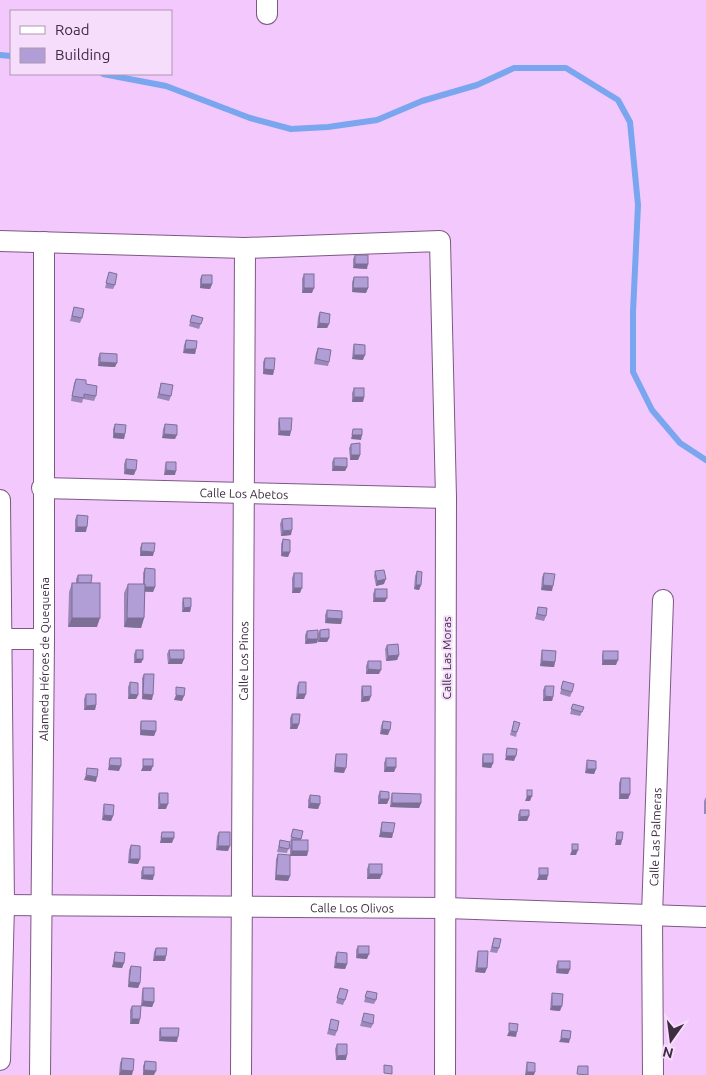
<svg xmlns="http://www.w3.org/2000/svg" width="706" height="1075" font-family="Ubuntu,sans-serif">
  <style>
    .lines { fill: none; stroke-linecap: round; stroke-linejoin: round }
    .stream { stroke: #79a6ef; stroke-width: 6 }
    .street-casing { stroke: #7d5885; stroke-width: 22 }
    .street { stroke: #fff; stroke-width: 20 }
    .wall { fill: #9988b8 }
    .shaded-wall { fill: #7d6f96 }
    .building { fill: #b29ed6; stroke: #7d6f96 }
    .labels { text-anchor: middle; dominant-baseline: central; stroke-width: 4; stroke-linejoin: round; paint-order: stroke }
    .street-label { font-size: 12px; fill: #3d2d41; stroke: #f7ddfc }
  </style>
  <rect width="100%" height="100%" fill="#f3c9fd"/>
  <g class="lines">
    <!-- stream -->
    <g class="stream">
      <path d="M 0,55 L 11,56"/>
      <path d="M 103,74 L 166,86 L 250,118 L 291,129 L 328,127 L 377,120 L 422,101 L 477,85 L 514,68 L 566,68 L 618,100 L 630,122 L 638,205 L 633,312 L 633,372 L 652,410 L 680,443 L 706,460"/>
    </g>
    <!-- street casing -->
    <g class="street-casing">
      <g id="street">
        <path d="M 267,0 L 267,14"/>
        <path d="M 0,241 L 245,248 L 440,241 L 446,498 L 445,1075"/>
        <path id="s1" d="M 42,488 L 446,498"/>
        <path d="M 0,500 L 4,905 L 0,1060"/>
        <path d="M 0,639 L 44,639"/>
        <path id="s2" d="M 0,905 L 447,908 L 706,917"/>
        <path id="s3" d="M 40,1075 L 44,639 L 44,242"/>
        <path id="s4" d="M 241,1075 L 245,248"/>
        <path id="s5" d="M 653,1075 L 652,915 L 663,600"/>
      </g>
    </g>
    <!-- street -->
    <use href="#street" class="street"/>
  </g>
  <!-- wall -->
  <g class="wall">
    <path d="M 355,255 L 367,269 L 353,268 L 353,259 Z"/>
    <path d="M 109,272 L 115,285 L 113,289 L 105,288 Z"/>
    <path d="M 304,274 L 312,293 L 302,293 L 302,279 Z"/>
    <path d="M 202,275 L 212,284 L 210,289 L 200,288 L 200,279 Z"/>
    <path d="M 354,277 L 368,288 L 366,293 L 352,292 L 352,282 Z"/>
    <path d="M 74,307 L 82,318 L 80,323 L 70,321 Z"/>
    <path d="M 320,312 L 329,324 L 327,328 L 317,328 L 318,317 Z"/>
    <path d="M 192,315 L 203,318 L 199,329 L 189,326 Z"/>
    <path d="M 186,340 L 196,349 L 195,354 L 183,353 L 184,345 Z"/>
    <path d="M 354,344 L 363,360 L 352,359 L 353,348 Z"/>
    <path d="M 318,348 L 329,362 L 328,366 L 314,364 L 316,353 Z"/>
    <path d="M 100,353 L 115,367 L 98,366 L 98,358 Z"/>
    <path d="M 265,358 L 274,370 L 273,375 L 263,374 L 263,362 Z"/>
    <path d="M 76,379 L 86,384 L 96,396 L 94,401 L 83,399 L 82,403 L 71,401 L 74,383 Z"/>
    <path d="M 161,383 L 171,396 L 169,401 L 157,398 Z"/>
    <path d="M 354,388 L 364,397 L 363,402 L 352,402 L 352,393 Z"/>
    <path d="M 279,418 L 290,436 L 278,435 L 278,423 Z"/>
    <path d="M 115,424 L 125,434 L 124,439 L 113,438 L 113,429 Z"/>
    <path d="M 165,424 L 175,439 L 162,438 L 163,429 Z"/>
    <path d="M 351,444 L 360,455 L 358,460 L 350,460 L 349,448 Z"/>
    <path d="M 334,458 L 347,467 L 345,471 L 332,471 L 332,462 Z"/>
    <path d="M 126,459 L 134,475 L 124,474 L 124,464 Z"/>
    <path d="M 166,462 L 175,475 L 164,475 L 165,466 Z"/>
    <path d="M 77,515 L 86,532 L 75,532 L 75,520 Z"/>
    <path d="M 282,519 L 291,535 L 281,536 L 280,524 Z"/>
    <path d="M 283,539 L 290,552 L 288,557 L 281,556 L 281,544 Z"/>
    <path d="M 142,543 L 153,556 L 140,556 L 140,548 Z"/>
    <path d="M 145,568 L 155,587 L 153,592 L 145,592 L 144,618 L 141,628 L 124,627 L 124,593 L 128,584 L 143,584 L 143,573 Z"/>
    <path d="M 375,571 L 384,584 L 376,586 L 374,576 Z"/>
    <path d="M 417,571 L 421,585 L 419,590 L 414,589 L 415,576 Z"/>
    <path d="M 294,573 L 300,593 L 292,593 L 292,578 Z"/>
    <path d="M 544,573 L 552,591 L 541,590 L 542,577 Z"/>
    <path d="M 78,575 L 91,583 L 97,627 L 68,627 L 69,592 L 72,583 L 76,583 L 76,579 Z"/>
    <path d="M 375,589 L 385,602 L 373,602 L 373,594 Z"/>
    <path d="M 183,598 L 191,607 L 190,612 L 182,612 L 182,603 Z"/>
    <path d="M 538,607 L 546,616 L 544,621 L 535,619 Z"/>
    <path d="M 327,610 L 342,619 L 341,624 L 325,623 L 325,615 Z"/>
    <path d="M 320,630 L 329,638 L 327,642 L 318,642 L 318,639 L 317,643 L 305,644 L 305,635 L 307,631 L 318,634 Z"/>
    <path d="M 387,645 L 399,655 L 397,660 L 386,661 L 385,649 Z"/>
    <path d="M 136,650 L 143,659 L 141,663 L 134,663 L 134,654 Z"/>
    <path d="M 169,650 L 182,664 L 168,664 L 167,654 Z"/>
    <path d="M 542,650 L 555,662 L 554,667 L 540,666 L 541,655 Z"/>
    <path d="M 603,651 L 616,665 L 602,665 L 602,656 Z"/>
    <path d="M 368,661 L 379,674 L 366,674 L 366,666 Z"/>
    <path d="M 144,674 L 152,700 L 142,699 L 142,678 Z"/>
    <path d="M 563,681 L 572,692 L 570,697 L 560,694 Z"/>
    <path d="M 130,682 L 138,695 L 136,699 L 128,699 L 128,687 Z"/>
    <path d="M 299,682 L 304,699 L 296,699 L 297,686 Z"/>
    <path d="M 362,686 L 371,696 L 369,701 L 361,702 L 361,691 Z"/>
    <path d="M 545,686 L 553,697 L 552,701 L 543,701 L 543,690 Z"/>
    <path d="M 86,694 L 96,705 L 95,710 L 84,710 L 84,699 Z"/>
    <path d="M 573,704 L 582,712 L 580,716 L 570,714 Z"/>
    <path d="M 292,714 L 299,724 L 297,729 L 290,729 L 290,718 Z"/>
    <path d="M 141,721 L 156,731 L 154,736 L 140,735 L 140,726 Z"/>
    <path d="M 383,721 L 388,735 L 380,734 L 381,726 Z"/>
    <path d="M 514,721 L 517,732 L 516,737 L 510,735 Z"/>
    <path d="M 336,754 L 344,773 L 334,772 L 335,759 Z"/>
    <path d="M 483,754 L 493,763 L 491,768 L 482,767 L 482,759 Z"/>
    <path d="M 386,758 L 396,767 L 394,772 L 384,772 L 384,763 Z"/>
    <path d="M 587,760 L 596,769 L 594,774 L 585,773 L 586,765 Z"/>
    <path d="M 621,778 L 630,794 L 628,799 L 619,799 L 619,783 Z"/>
    <path d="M 380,791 L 389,799 L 387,804 L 378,804 L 378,796 Z"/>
    <path d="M 159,793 L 166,809 L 158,809 L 158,797 Z"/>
    <path d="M 392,793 L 421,803 L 419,808 L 390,807 L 391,797 Z"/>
    <path d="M 310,795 L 320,804 L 318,809 L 308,808 L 308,800 Z"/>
    <path d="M 706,797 L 706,814 L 704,814 L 704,801 Z"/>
    <path d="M 104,804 L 113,816 L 111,821 L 102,820 L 103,809 Z"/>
    <path d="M 520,810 L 529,816 L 527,821 L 518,821 L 518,815 Z"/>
    <path d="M 382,822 L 393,833 L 392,838 L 379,837 L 381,826 Z"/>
    <path d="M 293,829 L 303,831 L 301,840 L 308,851 L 307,856 L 290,856 L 290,845 L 291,842 L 290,842 L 287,853 L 277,852 L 280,840 L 290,842 Z"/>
    <path d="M 219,832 L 228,851 L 216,850 L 217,836 Z"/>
    <path d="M 131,845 L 140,859 L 138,864 L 128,863 L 129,850 Z"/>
    <path d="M 278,854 L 290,876 L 288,881 L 275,880 L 276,859 Z"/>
    <path d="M 369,864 L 380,879 L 367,879 L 367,869 Z"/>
    <path d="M 143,867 L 153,880 L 141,879 L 141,872 Z"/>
    <path d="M 494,938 L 499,948 L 497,953 L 490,952 Z"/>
    <path d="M 358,946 L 367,959 L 356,958 L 356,950 Z"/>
    <path d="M 156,948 L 166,956 L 165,961 L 153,961 L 154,952 Z"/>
    <path d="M 478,951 L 485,973 L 475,972 L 477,955 Z"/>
    <path d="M 115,952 L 124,963 L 122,968 L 112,967 Z"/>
    <path d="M 337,952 L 347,964 L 345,969 L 334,968 L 335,957 Z"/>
    <path d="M 558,961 L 570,969 L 568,974 L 556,973 L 556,966 Z"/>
    <path d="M 131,966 L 140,983 L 138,988 L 128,987 L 129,970 Z"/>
    <path d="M 143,988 L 154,1002 L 152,1007 L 141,1006 L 142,992 Z"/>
    <path d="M 340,988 L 345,1000 L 343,1005 L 336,1003 Z"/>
    <path d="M 367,991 L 376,1000 L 374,1004 L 364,1002 Z"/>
    <path d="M 552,993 L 560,1011 L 550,1010 L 551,998 Z"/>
    <path d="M 132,1006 L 139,1024 L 130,1024 L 130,1010 Z"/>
    <path d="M 364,1013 L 373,1024 L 371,1028 L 360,1026 Z"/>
    <path d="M 331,1019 L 337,1031 L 335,1036 L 327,1034 Z"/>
    <path d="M 160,1028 L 177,1042 L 159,1041 L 159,1032 Z"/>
    <path d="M 337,1044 L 346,1060 L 336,1060 L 335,1049 Z"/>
    <path d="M 122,1058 L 133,1071 L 119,1075 L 120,1063 Z"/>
    <path d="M 145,1061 L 156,1062 L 143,1075 L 143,1066 Z"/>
    <path d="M 527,1062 L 534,1075 L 525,1075 L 526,1067 Z"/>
  </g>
  <!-- shaded-wall -->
  <g class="shaded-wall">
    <path d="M 355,264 L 368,264 L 367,269 L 353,268 Z"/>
    <path d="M 201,284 L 212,284 L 210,289 L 200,288 Z"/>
    <path d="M 304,288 L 314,288 L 312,293 L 302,293 Z"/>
    <path d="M 353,288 L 368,288 L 366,293 L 352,292 Z"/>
    <path d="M 319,323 L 329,324 L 327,328 L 317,328 Z"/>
    <path d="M 185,349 L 196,349 L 195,354 L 183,353 Z"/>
    <path d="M 354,355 L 365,355 L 363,360 L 352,359 Z"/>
    <path d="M 100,362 L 117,363 L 115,367 L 98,366 Z"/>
    <path d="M 264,369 L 274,370 L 273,375 L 263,374 Z"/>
    <path d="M 354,397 L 364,397 L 363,402 L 352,402 Z"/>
    <path d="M 280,431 L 291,431 L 290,436 L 278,435 Z"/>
    <path d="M 114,433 L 125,434 L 124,439 L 113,438 Z"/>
    <path d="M 164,434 L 177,435 L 175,439 L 162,438 Z"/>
    <path d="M 352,435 L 362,435 L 361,440 L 351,439 Z"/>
    <path d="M 351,455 L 360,455 L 358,460 L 350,460 Z"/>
    <path d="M 334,466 L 347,467 L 345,471 L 332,471 Z"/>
    <path d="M 126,469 L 136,470 L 134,475 L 124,474 Z"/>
    <path d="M 166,470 L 176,471 L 175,475 L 164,475 Z"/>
    <path d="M 77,527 L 87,527 L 86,532 L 75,532 Z"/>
    <path d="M 292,530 L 291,535 L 281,536 L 283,531 Z"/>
    <path d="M 141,551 L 154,552 L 153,556 L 140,556 Z"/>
    <path d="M 282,552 L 290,552 L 288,557 L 281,556 Z"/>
    <path d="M 386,579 L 384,584 L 376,586 L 377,581 Z"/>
    <path d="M 416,585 L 421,585 L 419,590 L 414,589 Z"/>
    <path d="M 543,585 L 553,586 L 552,591 L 541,590 Z"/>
    <path d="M 144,587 L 155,587 L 153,592 L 143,591 Z"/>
    <path d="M 294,588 L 302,588 L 300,593 L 292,593 Z"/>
    <path d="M 375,598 L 387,598 L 385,602 L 373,602 Z"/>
    <path d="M 191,607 L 190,612 L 182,612 L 184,608 Z"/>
    <path d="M 72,618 L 100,618 L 97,627 L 68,627 Z"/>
    <path d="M 127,618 L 144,618 L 141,628 L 124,627 Z"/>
    <path d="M 327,618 L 342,619 L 341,624 L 325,623 Z"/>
    <path d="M 320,638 L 329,638 L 327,642 L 318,642 Z"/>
    <path d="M 307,639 L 318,639 L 317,643 L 305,644 Z"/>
    <path d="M 399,655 L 397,660 L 386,661 L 388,656 Z"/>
    <path d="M 136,659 L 143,659 L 141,663 L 134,663 Z"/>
    <path d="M 170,659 L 184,659 L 182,664 L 168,664 Z"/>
    <path d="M 603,660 L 618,660 L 616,665 L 602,665 Z"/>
    <path d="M 542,661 L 555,662 L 554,667 L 540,666 Z"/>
    <path d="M 368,669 L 381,670 L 379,674 L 366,674 Z"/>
    <path d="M 130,694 L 138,695 L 136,699 L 128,699 Z"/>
    <path d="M 143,694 L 153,695 L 152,700 L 142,699 Z"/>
    <path d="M 298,694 L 306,694 L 304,699 L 296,699 Z"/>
    <path d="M 176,695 L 184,696 L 182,701 L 174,700 Z"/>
    <path d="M 371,696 L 369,701 L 361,702 L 363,697 Z"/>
    <path d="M 545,696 L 553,697 L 552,701 L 543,701 Z"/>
    <path d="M 96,705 L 95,710 L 84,710 L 86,706 Z"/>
    <path d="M 292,724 L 299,724 L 297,729 L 290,729 Z"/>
    <path d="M 382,729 L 390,730 L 388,735 L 380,734 Z"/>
    <path d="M 141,730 L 156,731 L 154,736 L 140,735 Z"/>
    <path d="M 506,756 L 516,756 L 514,761 L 505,760 Z"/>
    <path d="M 483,763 L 493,763 L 491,768 L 482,767 Z"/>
    <path d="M 109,765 L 121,766 L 119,771 L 108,770 Z"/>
    <path d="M 143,766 L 153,766 L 151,771 L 141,771 Z"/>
    <path d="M 335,767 L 346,768 L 344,773 L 334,772 Z"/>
    <path d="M 386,767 L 396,767 L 394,772 L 384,772 Z"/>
    <path d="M 587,769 L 596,769 L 594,774 L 585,773 Z"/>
    <path d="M 86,775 L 97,777 L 96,782 L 84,780 Z"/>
    <path d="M 620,794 L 630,794 L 628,799 L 619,799 Z"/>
    <path d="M 527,796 L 532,796 L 530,801 L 525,801 Z"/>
    <path d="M 380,799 L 389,799 L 387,804 L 378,804 Z"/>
    <path d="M 310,803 L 320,804 L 318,809 L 308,808 Z"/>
    <path d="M 392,803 L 421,803 L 419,808 L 390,807 Z"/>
    <path d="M 160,804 L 168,804 L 166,809 L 158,809 Z"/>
    <path d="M 104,815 L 113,816 L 111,821 L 102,820 Z"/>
    <path d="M 529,816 L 527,821 L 518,821 L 520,817 Z"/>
    <path d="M 381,832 L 393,833 L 392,838 L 379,837 Z"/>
    <path d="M 161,838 L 174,838 L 172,843 L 160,843 Z"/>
    <path d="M 616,840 L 622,840 L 621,845 L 615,845 Z"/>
    <path d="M 218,846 L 230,846 L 228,851 L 216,850 Z"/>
    <path d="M 572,850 L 578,850 L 576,855 L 570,855 Z"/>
    <path d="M 292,851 L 308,851 L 307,856 L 290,856 Z"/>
    <path d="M 130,859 L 140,859 L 138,864 L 128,863 Z"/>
    <path d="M 369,874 L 382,874 L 380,879 L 367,879 Z"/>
    <path d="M 143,875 L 154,875 L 153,880 L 141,879 Z"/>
    <path d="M 276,875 L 290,876 L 288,881 L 275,880 Z"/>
    <path d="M 539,875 L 548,875 L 547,880 L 537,880 Z"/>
    <path d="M 358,954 L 369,954 L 367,959 L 356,958 Z"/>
    <path d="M 155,956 L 166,956 L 165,961 L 153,961 Z"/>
    <path d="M 114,962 L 124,963 L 122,968 L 112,967 Z"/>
    <path d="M 336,963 L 347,964 L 345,969 L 334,968 Z"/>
    <path d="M 477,968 L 487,968 L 485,973 L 475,972 Z"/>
    <path d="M 558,969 L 570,969 L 568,974 L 556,973 Z"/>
    <path d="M 129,982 L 140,983 L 138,988 L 128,987 Z"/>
    <path d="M 143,1001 L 154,1002 L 152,1007 L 141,1006 Z"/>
    <path d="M 552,1006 L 562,1006 L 560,1011 L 550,1010 Z"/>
    <path d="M 132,1019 L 140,1019 L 139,1024 L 130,1024 Z"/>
    <path d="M 509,1031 L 517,1032 L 516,1037 L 507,1036 Z"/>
    <path d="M 161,1037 L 178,1037 L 177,1042 L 159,1041 Z"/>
    <path d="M 561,1038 L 570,1039 L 569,1043 L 559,1042 Z"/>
    <path d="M 347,1055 L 346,1060 L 336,1060 L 337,1056 Z"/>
    <path d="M 121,1070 L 133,1071 L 132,1075 L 119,1075 Z"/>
    <path d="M 144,1070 L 156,1071 L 154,1075 L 143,1075 Z"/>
    <path d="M 527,1072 L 535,1072 L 534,1075 L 525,1075 Z"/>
  </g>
  <!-- building -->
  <g class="building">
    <rect x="355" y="255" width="13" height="9"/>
    <path d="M 109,272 L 117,274 L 115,285 L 106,283 Z"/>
    <rect x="304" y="274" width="10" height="14"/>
    <path d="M 202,275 L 212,275 L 212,284 L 201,284 Z"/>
    <path d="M 354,277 L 368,277 L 368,288 L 353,288 Z"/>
    <path d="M 74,307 L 84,309 L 82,318 L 72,316 Z"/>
    <path d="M 320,312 L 330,314 L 329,324 L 319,323 Z"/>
    <path d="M 192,315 L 203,318 L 201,324 L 190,322 Z"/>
    <path d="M 186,340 L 197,341 L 196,349 L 185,349 Z"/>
    <path d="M 354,344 L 365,345 L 365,355 L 354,355 Z"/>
    <path d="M 318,348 L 331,350 L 329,362 L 316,359 Z"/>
    <path d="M 100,353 L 117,354 L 117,363 L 100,362 Z"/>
    <path d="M 265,358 L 275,358 L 274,370 L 264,369 Z"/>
    <path d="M 76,379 L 86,380 L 86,384 L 97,386 L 96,396 L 84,394 L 84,398 L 72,396 Z"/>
    <path d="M 161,383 L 173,385 L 171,396 L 159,394 Z"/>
    <rect x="354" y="388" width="10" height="9"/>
    <path d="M 279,418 L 292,418 L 291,431 L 280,431 Z"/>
    <path d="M 115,424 L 126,425 L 125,434 L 114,433 Z"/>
    <path d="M 165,424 L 177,425 L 177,435 L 164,434 Z"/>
    <path d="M 353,429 L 362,429 L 362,435 L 352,435 Z"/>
    <path d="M 360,443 L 360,455 L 351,455 L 351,444 Z"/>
    <path d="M 334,458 L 347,458 L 347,467 L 334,466 Z"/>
    <path d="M 126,459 L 137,460 L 136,470 L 126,469 Z"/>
    <path d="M 166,462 L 176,462 L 176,471 L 166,470 Z"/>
    <path d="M 77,515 L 88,516 L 87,527 L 77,527 Z"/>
    <path d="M 292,518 L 292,530 L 283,531 L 282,519 Z"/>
    <path d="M 283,539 L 290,540 L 290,552 L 282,552 Z"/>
    <path d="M 142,543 L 155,543 L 154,552 L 141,551 Z"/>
    <path d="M 145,568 L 155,569 L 155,587 L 145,587 L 145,584 L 144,584 Z"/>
    <path d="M 384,570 L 386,579 L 377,581 L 375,571 Z"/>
    <path d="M 417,571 L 422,572 L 421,585 L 416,585 Z"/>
    <rect x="294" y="573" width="8" height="15"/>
    <path d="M 544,573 L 555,574 L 553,586 L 543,585 Z"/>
    <path d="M 78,575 L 92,575 L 91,583 L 78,583 Z"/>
    <rect x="72" y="583" width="28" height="35"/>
    <path d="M 128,584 L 145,584 L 144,618 L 127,618 Z"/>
    <rect x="375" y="589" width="12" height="9"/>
    <path d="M 183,598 L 191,598 L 191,607 L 184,608 Z"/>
    <path d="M 538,607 L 547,608 L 546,616 L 537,614 Z"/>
    <path d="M 327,610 L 342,611 L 342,619 L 327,618 Z"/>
    <path d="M 329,629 L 329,638 L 320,638 L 320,630 Z"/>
    <path d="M 318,630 L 318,639 L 307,639 L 307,631 Z"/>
    <path d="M 398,644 L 399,655 L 388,656 L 387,645 Z"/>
    <rect x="136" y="650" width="7" height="9"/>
    <path d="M 169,650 L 184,650 L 184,659 L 170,659 Z"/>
    <path d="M 542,650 L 556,651 L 555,662 L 542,661 Z"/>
    <rect x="603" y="651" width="15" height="9"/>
    <path d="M 368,661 L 381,661 L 381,670 L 368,669 Z"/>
    <path d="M 144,674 L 154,674 L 153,695 L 143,694 Z"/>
    <path d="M 563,681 L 574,684 L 572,692 L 561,689 Z"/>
    <path d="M 130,682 L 138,683 L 138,695 L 130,694 Z"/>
    <path d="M 299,682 L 306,682 L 306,694 L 298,694 Z"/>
    <path d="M 362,686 L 371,686 L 371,696 L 363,697 Z"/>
    <path d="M 545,686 L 554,686 L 553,697 L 545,696 Z"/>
    <path d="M 176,687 L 185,688 L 184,696 L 176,695 Z"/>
    <path d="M 86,694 L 96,694 L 96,705 L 86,706 Z"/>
    <path d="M 573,704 L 584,707 L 582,712 L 571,709 Z"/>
    <path d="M 292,714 L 300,714 L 299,724 L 292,724 Z"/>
    <path d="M 141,721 L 156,721 L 156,731 L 141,730 Z"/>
    <path d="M 383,721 L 391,722 L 390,730 L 382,729 Z"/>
    <path d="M 514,721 L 520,723 L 517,732 L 512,731 Z"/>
    <path d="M 507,748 L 517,749 L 516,756 L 506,756 Z"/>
    <path d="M 336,754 L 347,754 L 346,768 L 335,767 Z"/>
    <rect x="483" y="754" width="10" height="9"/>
    <path d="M 110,758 L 121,758 L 121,766 L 109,765 Z"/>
    <rect x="386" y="758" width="10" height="9"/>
    <rect x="143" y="759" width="10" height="7"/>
    <path d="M 587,760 L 596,761 L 596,769 L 587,769 Z"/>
    <path d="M 87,768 L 98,769 L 97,777 L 86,775 Z"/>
    <path d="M 621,778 L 630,778 L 630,794 L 620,794 Z"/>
    <rect x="527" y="790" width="5" height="6"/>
    <path d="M 380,791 L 389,792 L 389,799 L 380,799 Z"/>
    <path d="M 159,793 L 168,793 L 168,804 L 160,804 Z"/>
    <path d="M 392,793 L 421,794 L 421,803 L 392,803 Z"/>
    <path d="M 310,795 L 320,796 L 320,804 L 310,803 Z"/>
    <path d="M 104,804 L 114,805 L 113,816 L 104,815 Z"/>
    <path d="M 520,810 L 529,810 L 529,816 L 520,817 Z"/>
    <path d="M 382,822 L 395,823 L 393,833 L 381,832 Z"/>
    <path d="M 293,829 L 303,831 L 301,839 L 291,837 Z"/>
    <path d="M 162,832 L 174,832 L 174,838 L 161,838 Z"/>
    <path d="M 219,832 L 230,832 L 230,846 L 218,846 Z"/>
    <path d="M 617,832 L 623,832 L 622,840 L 616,840 Z"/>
    <path d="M 280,840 L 290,842 L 289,849 L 279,847 Z"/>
    <rect x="292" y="840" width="16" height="11"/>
    <rect x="572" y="844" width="6" height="6"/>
    <path d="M 131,845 L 140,846 L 140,859 L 130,859 Z"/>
    <path d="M 278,854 L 290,855 L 290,876 L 276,875 Z"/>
    <rect x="369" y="864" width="13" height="10"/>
    <rect x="143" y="867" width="11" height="8"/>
    <rect x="539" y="868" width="9" height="7"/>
    <path d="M 494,938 L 501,939 L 499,948 L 492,947 Z"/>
    <rect x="358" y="946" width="11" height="8"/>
    <path d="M 156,948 L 167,948 L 166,956 L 155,956 Z"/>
    <path d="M 478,951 L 488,951 L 487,968 L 477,968 Z"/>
    <path d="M 115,952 L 125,953 L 124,963 L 114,962 Z"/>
    <path d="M 337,952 L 347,953 L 347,964 L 336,963 Z"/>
    <rect x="558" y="961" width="12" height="8"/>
    <path d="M 131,966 L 141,967 L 140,983 L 129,982 Z"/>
    <path d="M 143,988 L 154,988 L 154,1002 L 143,1001 Z"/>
    <path d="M 340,988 L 348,990 L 345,1000 L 337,998 Z"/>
    <path d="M 367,991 L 377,993 L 376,1000 L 365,997 Z"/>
    <path d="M 552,993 L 563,994 L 562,1006 L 552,1006 Z"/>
    <path d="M 132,1006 L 141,1006 L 140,1019 L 132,1019 Z"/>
    <path d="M 364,1013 L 374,1015 L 373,1024 L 362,1021 Z"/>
    <path d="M 331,1019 L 339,1021 L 337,1031 L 329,1029 Z"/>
    <path d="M 509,1023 L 518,1024 L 517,1032 L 509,1031 Z"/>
    <path d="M 160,1028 L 179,1028 L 178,1037 L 161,1037 Z"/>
    <path d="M 562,1030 L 571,1031 L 570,1039 L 561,1038 Z"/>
    <path d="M 337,1044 L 347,1044 L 347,1055 L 337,1056 Z"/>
    <path d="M 122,1058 L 134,1059 L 133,1071 L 121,1070 Z"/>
    <path d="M 145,1061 L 156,1062 L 156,1071 L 144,1070 Z"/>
    <path d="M 527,1062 L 535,1063 L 535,1072 L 527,1072 Z"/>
    <path d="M 384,1065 L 392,1066 L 392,1074 L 384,1073 Z"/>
    <path d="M 578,1066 L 588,1066 L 588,1075 L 577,1074 Z"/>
  </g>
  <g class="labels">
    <!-- street labels -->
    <g class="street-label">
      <text stroke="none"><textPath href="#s1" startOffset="202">Calle Los Abetos</textPath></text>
      <text transform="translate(446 658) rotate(-90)">Calle Las Moras</text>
      <text stroke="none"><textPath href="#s3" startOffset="416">Alameda Héroes de Quequeña</textPath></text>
      <text stroke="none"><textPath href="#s4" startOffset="414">Calle Los Pinos</textPath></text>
      <text stroke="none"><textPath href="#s5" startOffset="238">Calle Las Palmeras</textPath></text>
      <text stroke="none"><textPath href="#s2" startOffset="352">Calle Los Olivos</textPath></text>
    </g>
  </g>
  <!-- legend -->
  <rect x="10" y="10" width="162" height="65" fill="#f7ddfc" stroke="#ad97b1"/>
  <rect x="20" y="26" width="25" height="8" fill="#ffffff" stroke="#ad97b1"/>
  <text x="55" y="35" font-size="15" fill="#3d2d41">Road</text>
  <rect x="20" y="48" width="25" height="15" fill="#b29ed6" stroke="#ad97b1"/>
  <text x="55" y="60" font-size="15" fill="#3d2d41">Building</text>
  <!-- north arrow -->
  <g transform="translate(671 1040) rotate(194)" stroke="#f7ddfc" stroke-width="4" paint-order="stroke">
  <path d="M0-4L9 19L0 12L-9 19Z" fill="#3d2d41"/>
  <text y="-8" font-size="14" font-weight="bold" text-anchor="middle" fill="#3d2d41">N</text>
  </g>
</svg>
